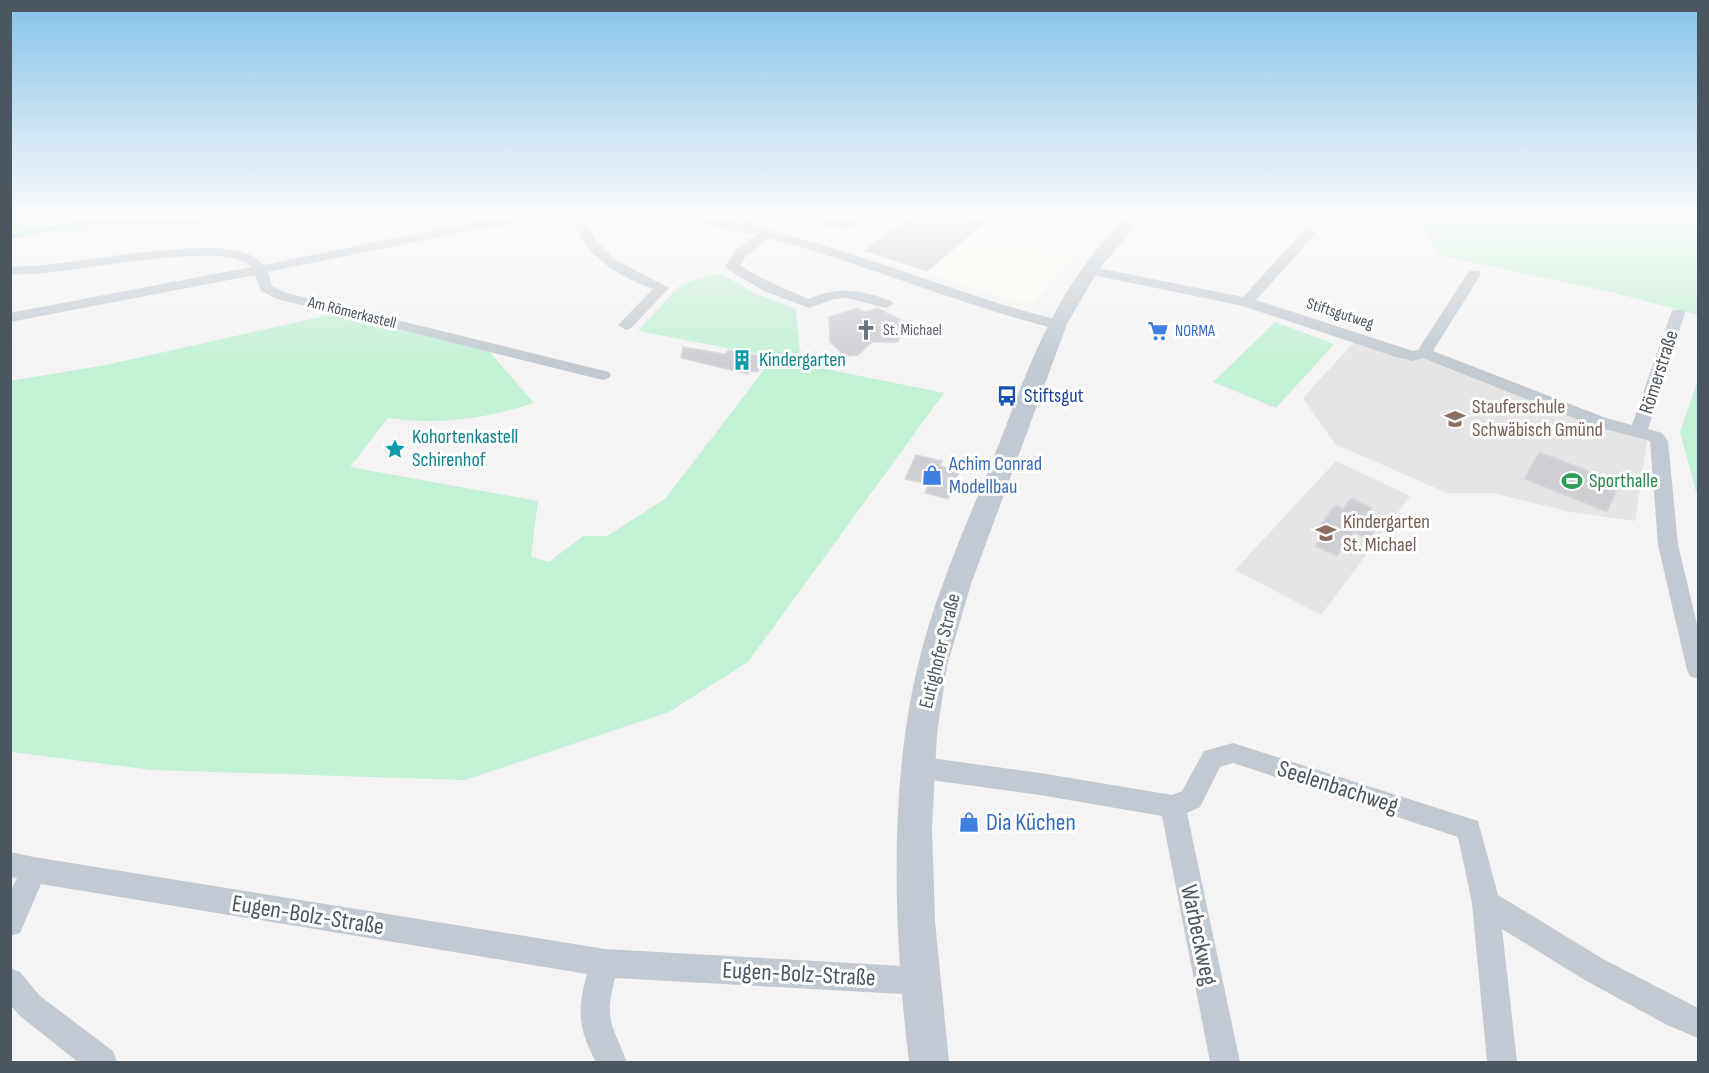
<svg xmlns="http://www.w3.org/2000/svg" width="1709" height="1073" font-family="'Sofia Sans Condensed',sans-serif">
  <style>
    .commercial { fill: #fdf9ef }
    .education { fill: #e6e4e5 }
    .green { fill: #c3f1d5 }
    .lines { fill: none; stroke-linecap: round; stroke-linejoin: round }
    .stream { stroke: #90daee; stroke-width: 4 }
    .building { fill: #cdcfd5; stroke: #d7d9de; stroke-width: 1.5 }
    .minor { fill: #c1cad2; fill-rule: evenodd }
    .tertiary { fill: #c1cad2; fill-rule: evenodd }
    .labels { text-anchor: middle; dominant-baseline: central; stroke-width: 6; stroke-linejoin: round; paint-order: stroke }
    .far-street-label { font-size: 16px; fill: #4a5661; stroke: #fff }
    .far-worship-label { font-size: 16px; fill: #5b616d; stroke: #fff; text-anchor: start }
    .far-shop-label { font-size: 16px; fill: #366cbe; stroke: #fff; text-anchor: start }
    .culture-label { font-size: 20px; fill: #0d838f; stroke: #fff; text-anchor: start }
    .street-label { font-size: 20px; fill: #4a5661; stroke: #fff }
    .transit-label { font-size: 20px; fill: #164399; stroke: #fff; text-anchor: start }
    .education-label { font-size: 20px; fill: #785e54; stroke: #fff; text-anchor: start }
    .shop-label { font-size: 20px; fill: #366cbe; stroke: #fff; text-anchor: start }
    .leisure-label { font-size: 20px; fill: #27864d; stroke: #fff; text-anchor: start }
    .near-street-label { font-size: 24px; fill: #4a5661; stroke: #fff }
    .near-shop-label { font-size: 24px; fill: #366cbe; stroke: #fff; text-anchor: start }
  </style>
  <rect width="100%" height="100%" fill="#f5f3f3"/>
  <!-- commercial -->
  <path class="commercial" d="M 911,214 L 1036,214 L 1049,217 L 1023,237 L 1056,254 L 1073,258 L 1035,302 L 1019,302 L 861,253 Z"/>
  <!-- education -->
  <g class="education">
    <path d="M 1355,341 L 1440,360 L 1647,441 L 1635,521 L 1571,512 L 1493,493 L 1447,493 L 1335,444 L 1303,398 Z"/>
    <path d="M 1336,461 L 1410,496 L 1321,615 L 1235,570 Z"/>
  </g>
  <!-- green -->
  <g class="green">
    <path d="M 10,214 L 362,214 L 164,221 L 11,238 Z"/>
    <path d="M 1376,214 L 1698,214 L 1698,315 L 1615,293 L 1438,255 L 1425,228 Z"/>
    <path d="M 720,273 L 754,293 L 796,309 L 801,364 L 944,393 L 748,662 L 669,712 L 465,780 L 152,770 L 11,752 L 10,381 L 106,365 L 324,316 L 340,315 L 489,351 L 534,403 C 483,419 441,425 388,418 L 350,467 L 538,501 L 531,557 L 549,562 L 583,536 L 607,536 L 665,499 L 774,357 L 638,331 L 681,284 Z"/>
    <path d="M 1275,322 L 1334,344 L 1276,408 L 1213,382 Z"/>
    <path d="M 1698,380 L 1698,499 L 1680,432 Z"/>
  </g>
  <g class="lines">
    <!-- stream -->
    <g class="stream">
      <path d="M 269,214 L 299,216 L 314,214"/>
      <path d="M 10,236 L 83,223 L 185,223 L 249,214"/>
    </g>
  </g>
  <!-- building -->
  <g class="building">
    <path d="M 914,214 L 976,214 L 970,218 L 984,223 L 927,271 L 865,251 Z"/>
    <path d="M 857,308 L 865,312 L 877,308 L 907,323 L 898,342 L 872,342 L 858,355 L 845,356 L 830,342 L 829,317 Z"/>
    <path d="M 683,347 L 725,354 L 729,350 L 770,358 L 757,372 L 750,371 L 748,374 L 681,358 Z"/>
    <path d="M 1539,452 L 1620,483 L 1607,512 L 1524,479 Z"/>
    <path d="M 916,455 L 942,461 L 940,466 L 959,471 L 948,499 L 925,493 L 929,484 L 905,479 Z"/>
    <path d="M 1351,498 L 1372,508 L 1364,519 L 1378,525 L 1369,539 L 1354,532 L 1337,556 L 1315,546 L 1323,535 L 1316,531 L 1335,505 L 1343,509 Z"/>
  </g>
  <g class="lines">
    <!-- minor -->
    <g class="minor">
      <path d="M 540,214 L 684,214 L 740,223 L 751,214 L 764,214 L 752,226 C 858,250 957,295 1062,321 L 1065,324 L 1057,329 C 959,305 866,264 769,238 L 746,256 L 740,265 C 761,280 785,289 809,299 C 838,286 862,290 891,301 L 893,304 L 886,308 L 847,298 L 834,299 L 809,308 L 764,291 L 727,269 L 725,266 L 736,250 L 756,235 C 700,222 643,216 585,218 L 595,240 L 614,259 L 669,288 L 631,328 L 626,330 L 618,325 L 653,289 C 617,276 585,256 572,219 L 483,228 L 268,272 L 272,286 L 287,293 L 609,372 L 611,375 L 609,378 L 603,380 L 277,299 L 261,291 L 255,275 L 10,322 L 10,313 L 251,267 C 225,236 56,279 10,274 L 10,266 C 62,271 234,224 263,265 L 483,220 Z"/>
      <path d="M 784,214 L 807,214 L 844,221 L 851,220 L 860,214 L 874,214 C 853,239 817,223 790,218 Z"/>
      <path d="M 1309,229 L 1316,233 L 1314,236 L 1256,300 L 1413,351 L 1418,350 L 1469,271 L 1479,271 L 1481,274 L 1433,351 L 1606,418 L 1632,425 L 1671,313 L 1673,310 L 1683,310 L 1685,313 L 1648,429 L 1662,433 L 1668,441 L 1678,545 L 1698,628 L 1698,679 L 1690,676 L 1687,670 L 1658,545 L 1650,441 L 1594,426 L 1423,358 L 1413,361 L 1396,357 L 1243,306 L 1088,274 L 1081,270 L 1088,266 L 1243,297 L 1304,230 Z"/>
      <path d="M 1233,743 L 1478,821 L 1498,895 L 1603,959 L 1698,1008 L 1698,1038 L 1667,1025 L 1583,979 L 1502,929 L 1517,1062 L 1487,1062 L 1472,903 L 1458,837 L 1233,763 L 1220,767 L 1200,807 L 1187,813 L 1240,1062 L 1210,1062 L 1162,816 L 1040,795 L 916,778 L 907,775 L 904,767 L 907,759 L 916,756 L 1040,773 L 1172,795 L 1182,791 L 1204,751 Z"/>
      <path d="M 10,852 L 34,857 L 605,949 L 921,967 L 931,971 L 935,981 L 931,991 L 921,995 L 615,978 C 604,1020 612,1024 627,1062 L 596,1062 C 578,1029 577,1010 587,974 L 41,884 L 20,933 L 10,936 L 10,892 L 17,878 L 10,877 Z"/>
      <path d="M 10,968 L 20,972 L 40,996 L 113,1051 L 117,1062 L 78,1062 L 20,1016 L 10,1005 Z"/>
    </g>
    <!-- tertiary -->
    <path class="tertiary" d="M 1129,214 L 1146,214 L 1099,269 L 1067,324 L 971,584 L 947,666 L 937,734 L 932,828 L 935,921 L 949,1062 L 909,1062 C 894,938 888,788 918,665 C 936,589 970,517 999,444 C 1034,353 1058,284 1129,214 Z"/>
  </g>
  <!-- sky -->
  <linearGradient id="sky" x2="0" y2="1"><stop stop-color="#85c3ea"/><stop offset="0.59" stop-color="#fafafa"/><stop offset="1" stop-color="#fafafa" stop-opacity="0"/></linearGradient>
  <rect width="1709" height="364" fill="url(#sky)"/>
  <!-- icons -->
  <defs>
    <g id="church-bare" transform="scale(1.62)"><path d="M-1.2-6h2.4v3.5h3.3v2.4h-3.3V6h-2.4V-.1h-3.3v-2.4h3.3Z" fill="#6b7280" stroke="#fff" stroke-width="2.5" paint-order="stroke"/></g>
    <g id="supermarket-bare" transform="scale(1.62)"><path d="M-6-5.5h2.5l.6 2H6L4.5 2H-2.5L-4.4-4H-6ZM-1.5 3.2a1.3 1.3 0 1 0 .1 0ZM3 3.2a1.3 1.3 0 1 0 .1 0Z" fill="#3f7fe0" stroke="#fff" stroke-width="2.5" paint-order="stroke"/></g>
    <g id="building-bare" transform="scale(1.62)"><path d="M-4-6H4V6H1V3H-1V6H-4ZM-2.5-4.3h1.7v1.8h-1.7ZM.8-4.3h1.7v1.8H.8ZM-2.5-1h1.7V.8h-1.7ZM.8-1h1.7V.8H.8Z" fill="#0f9aa8" stroke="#fff" stroke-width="2.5" paint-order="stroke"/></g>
    <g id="bus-bare" transform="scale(1.62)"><path d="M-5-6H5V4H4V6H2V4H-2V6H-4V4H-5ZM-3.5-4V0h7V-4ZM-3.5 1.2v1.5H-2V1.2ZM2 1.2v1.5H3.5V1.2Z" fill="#1a4fb4" stroke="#fff" stroke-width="2.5" paint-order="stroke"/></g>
    <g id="school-bare" transform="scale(1.62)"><path d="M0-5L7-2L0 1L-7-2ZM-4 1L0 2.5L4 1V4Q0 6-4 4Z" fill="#8d6e63" stroke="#fff" stroke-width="2.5" paint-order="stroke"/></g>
    <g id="sight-bare" transform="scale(1.62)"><path d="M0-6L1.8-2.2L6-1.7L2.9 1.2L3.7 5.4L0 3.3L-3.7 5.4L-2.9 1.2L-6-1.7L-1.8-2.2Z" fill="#0f9aa8" stroke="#fff" stroke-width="2.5" paint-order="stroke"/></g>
    <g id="shop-bare" transform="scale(1.62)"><path d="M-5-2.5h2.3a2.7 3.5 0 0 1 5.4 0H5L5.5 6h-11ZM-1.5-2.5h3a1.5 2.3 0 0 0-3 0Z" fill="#3f7fe0" stroke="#fff" stroke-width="2.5" paint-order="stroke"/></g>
    <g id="stadium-bare" transform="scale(1.62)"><path d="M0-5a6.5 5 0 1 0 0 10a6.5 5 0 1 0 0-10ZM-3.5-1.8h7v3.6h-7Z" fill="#2e9e5b" stroke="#fff" stroke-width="2.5" paint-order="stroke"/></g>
  </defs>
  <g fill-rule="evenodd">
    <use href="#church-bare" x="866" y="330"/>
    <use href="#supermarket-bare" x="1158" y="331"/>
    <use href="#building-bare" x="742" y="360"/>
    <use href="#bus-bare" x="1007" y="396"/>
    <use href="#school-bare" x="1455" y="419"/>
    <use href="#sight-bare" x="395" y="449"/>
    <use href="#shop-bare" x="932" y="475"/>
    <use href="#stadium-bare" x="1572" y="481"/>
    <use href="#school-bare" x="1326" y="533"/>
    <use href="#shop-bare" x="969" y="822"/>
  </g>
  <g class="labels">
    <!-- far-street labels -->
    <g class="far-street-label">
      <text transform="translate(352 313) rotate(14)">Am Römerkastell</text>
      <text transform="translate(1340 314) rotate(18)">Stiftsgutweg</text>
    </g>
    <!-- far-worship labels -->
    <g class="far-worship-label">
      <text x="883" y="330">St. Michael</text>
    </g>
    <!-- far-shop labels -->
    <g class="far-shop-label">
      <text x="1175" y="331">NORMA</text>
    </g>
    <!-- culture labels -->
    <g class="culture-label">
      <text x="759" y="360">Kindergarten</text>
      <text x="412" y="437">Kohortenkastell<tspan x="412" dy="23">Schirenhof</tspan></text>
    </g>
    <!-- street labels -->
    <g class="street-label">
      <text transform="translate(1659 372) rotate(-72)">Römerstraße</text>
      <text transform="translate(940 651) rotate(-76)">Eutighofer Straße</text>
    </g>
    <!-- transit labels -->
    <g class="transit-label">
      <text x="1024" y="396">Stiftsgut</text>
    </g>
    <!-- education labels -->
    <g class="education-label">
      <text x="1472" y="407">Stauferschule<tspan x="1472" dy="23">Schwäbisch Gmünd</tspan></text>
      <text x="1343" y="522">Kindergarten<tspan x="1343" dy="23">St. Michael</tspan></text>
    </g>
    <!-- shop labels -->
    <g class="shop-label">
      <text x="949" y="464">Achim Conrad<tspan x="949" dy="23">Modellbau</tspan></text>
    </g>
    <!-- leisure labels -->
    <g class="leisure-label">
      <text x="1589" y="481">Sporthalle</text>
    </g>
    <!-- near-street labels -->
    <g class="near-street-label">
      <text transform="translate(1338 787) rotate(18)">Seelenbachweg</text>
      <text transform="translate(308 915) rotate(9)">Eugen-Bolz-Straße</text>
      <text transform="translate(1199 935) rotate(78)">Warbeckweg</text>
      <text transform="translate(799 974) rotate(3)">Eugen-Bolz-Straße</text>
    </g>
    <!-- near-shop labels -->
    <g class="near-shop-label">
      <text x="986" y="822">Dia Küchen</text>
    </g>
  </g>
  <!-- border -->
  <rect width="1709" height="1073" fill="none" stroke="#4a5661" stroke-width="24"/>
</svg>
